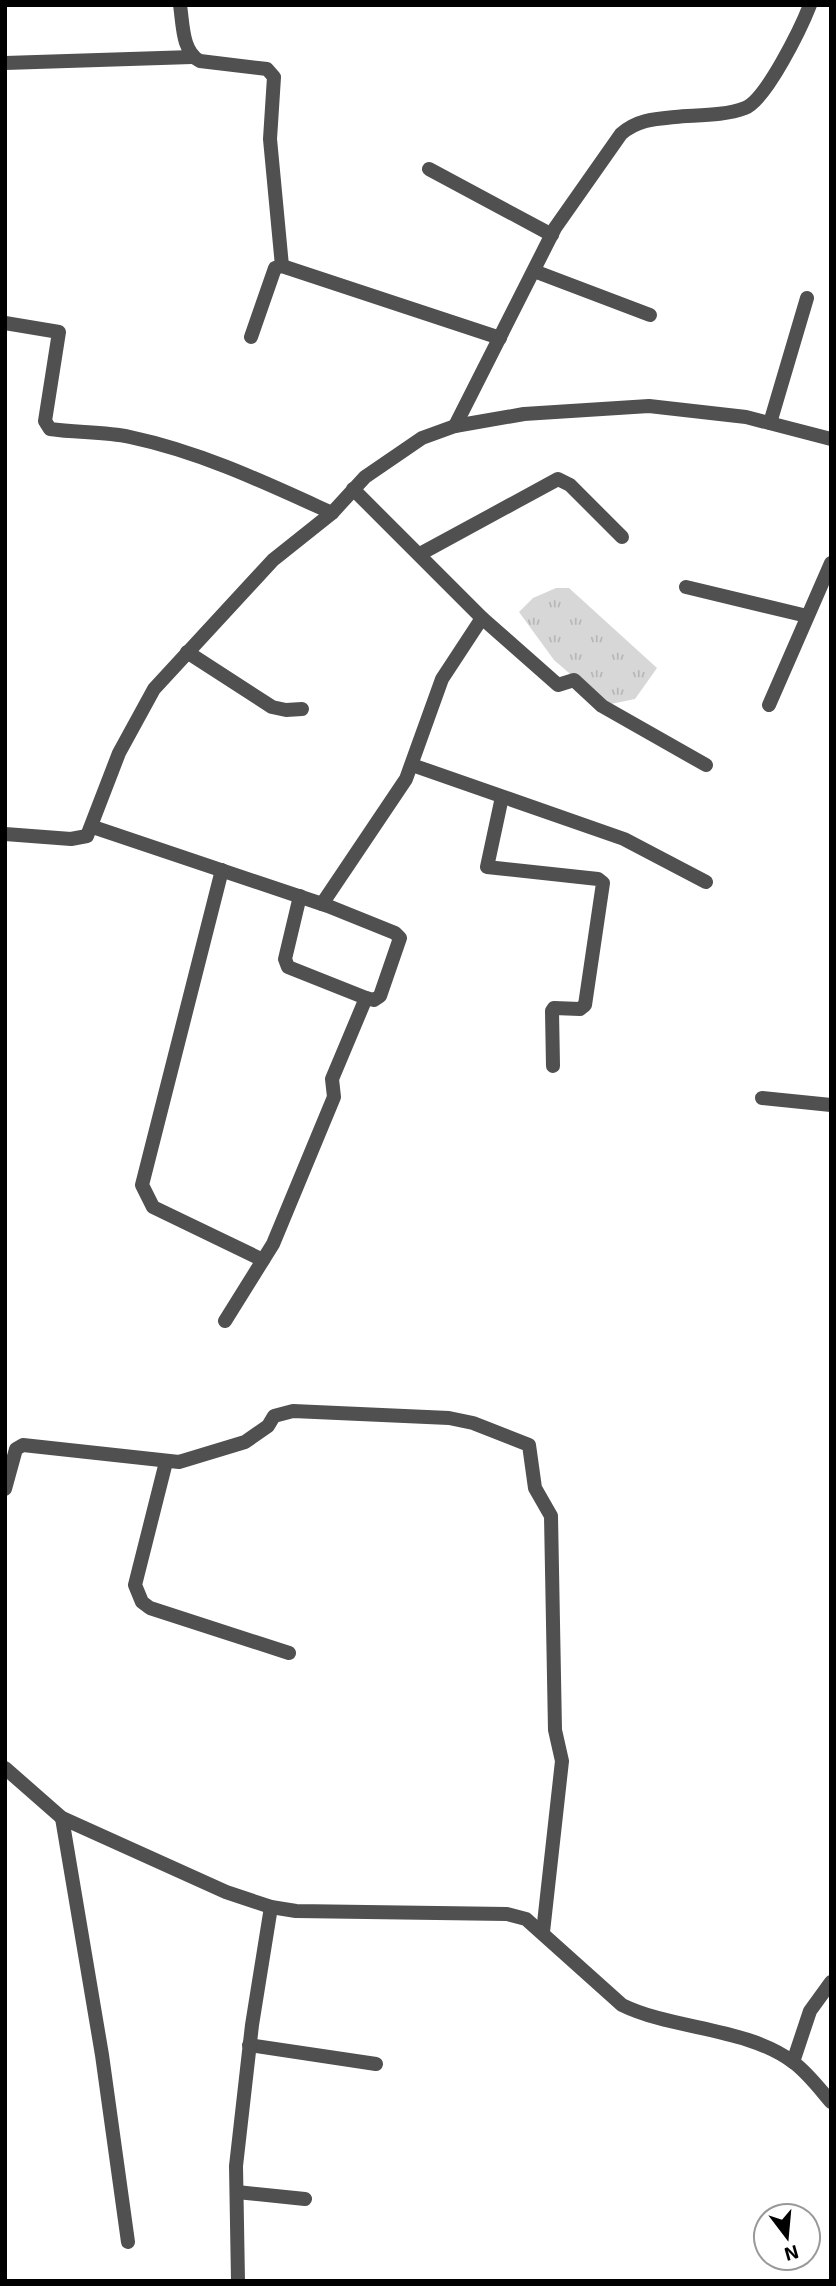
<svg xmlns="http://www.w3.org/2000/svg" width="836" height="2286" font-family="'Exo 2',sans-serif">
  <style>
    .park { fill: url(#park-tufts) }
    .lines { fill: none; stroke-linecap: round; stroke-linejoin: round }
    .street { stroke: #505050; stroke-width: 14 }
  </style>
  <defs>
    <pattern id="park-tufts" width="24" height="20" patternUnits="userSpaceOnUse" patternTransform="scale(1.75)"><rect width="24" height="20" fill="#d7d7d7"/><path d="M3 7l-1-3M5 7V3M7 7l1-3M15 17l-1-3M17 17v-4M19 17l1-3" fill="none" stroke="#b7b7b7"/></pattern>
  </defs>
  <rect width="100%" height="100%" fill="#fff"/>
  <!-- park -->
  <path class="park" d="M 556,588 L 569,588 L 657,668 L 635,699 L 606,705 L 554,660 L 519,612 L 533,598 Z"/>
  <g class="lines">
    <!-- street -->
    <g class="street">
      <path d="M 180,5 C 183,24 182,52 200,61 L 267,69 L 274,77 L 270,139 L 282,266"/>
      <path d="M 5,63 L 192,57"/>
      <path d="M 429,169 L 552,235"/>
      <path d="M 534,271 L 650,315"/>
      <path d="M 5,323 L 59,332 L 45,421 L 50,429 C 77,433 104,431 130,437 C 201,452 266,483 332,513"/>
      <path d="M 251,337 L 275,268 L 282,266 L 500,338"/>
      <path d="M 770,423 L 807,298"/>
      <path d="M 455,426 L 555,228 L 621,134 C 637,120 654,119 675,117 C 697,115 724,116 745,108 C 766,100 801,28 810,5"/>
      <path d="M 420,554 L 558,479 L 570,485 L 622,537"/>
      <path d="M 686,587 L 807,616"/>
      <path d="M 482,618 L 558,685 L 574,680 L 602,706 L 706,765"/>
      <path d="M 187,652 L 272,707 L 286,710 L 302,709"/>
      <path d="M 769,705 L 831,563"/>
      <path d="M 412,765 L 624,839 L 706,882"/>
      <path d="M 502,797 L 487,867 L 598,879 L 603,883 L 585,1005 L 580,1009 L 554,1008 L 552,1011 L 553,1066"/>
      <path d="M 93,827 L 328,906 L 395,933 L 400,938 L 380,996 L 374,1000 L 366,998 L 332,1079 L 334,1097 L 273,1244 L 225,1321"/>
      <path d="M 5,834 L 71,839 L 87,836 L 119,753 L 154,689 L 273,560 L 332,513 L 365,477 L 422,438 L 455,426 L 524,414 L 649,406 L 746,417 L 831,439"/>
      <path d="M 222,870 L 142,1185 L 153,1207 L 263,1260"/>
      <path d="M 300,896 L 285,959 L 288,967 L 366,998"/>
      <path d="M 322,904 L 406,779 L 442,679 L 482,618 L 353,489"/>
      <path d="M 762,1098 L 831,1105"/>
      <path d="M 166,1462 L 135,1585 L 142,1602 L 150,1608 L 289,1653"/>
      <path d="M 5,1489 L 16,1449 L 23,1445 L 179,1462 L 245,1442 L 268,1426 L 274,1416 L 293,1411 L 449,1418 L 473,1423 L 529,1445 L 535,1488 L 551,1516 L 555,1730 L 562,1761 L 543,1932"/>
      <path d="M 5,1768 L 62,1818 L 226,1892 L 271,1907 L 296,1911 L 507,1914 L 526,1919 L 622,2005 C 673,2030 746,2027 793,2062 C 807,2072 819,2088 831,2102"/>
      <path d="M 62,1818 L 102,2055 L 128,2242"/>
      <path d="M 249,2045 L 376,2064"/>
      <path d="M 793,2062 L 810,2011 L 831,1982"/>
      <path d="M 237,2192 L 305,2199"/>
      <path d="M 238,2281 L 236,2166 L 252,2025 L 271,1907"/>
    </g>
  </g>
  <!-- border -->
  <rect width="836" height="2286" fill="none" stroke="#000000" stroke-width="14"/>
  <!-- north arrow -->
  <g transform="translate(787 2237) rotate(164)"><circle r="33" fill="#ffffff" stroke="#999999" stroke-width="2"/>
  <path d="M0-5L12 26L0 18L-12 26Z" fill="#000000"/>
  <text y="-10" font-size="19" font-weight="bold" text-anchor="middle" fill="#000000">N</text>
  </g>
</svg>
